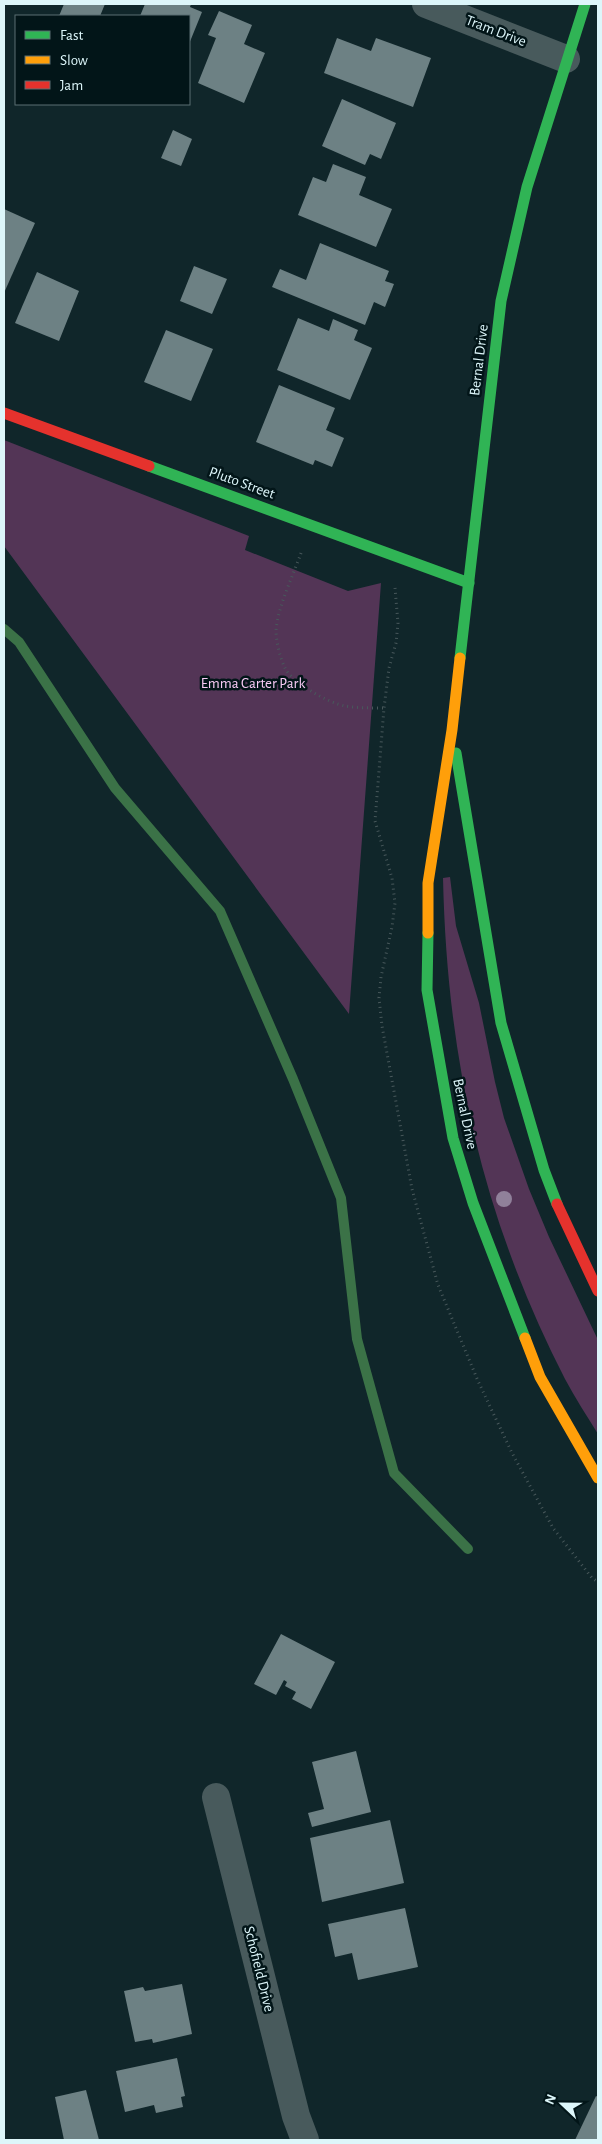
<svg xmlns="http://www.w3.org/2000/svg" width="602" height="2144" font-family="'Alegreya Sans',sans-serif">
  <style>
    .green { fill: #533556 }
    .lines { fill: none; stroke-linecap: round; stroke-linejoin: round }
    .stream { stroke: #3b7247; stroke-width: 10 }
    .building { fill: #6d8184 }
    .path { stroke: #48585b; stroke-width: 3; stroke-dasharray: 1 4; stroke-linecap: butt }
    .street { stroke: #485a5c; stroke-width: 28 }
    .fast { stroke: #30b455; stroke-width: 11 }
    .slow { stroke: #ff9f0a; stroke-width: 11 }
    .jam { stroke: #e5322d; stroke-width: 11 }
    .tree { fill: #90819a }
    .labels { text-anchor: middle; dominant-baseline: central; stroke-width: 5; stroke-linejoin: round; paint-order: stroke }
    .street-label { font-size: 15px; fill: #ddf6fa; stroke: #021518 }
    .park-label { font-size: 15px; fill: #f9cbf6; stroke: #021518 }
  </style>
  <rect width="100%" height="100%" fill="#10262a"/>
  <!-- green -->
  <g class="green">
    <path d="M 4,440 L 249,536 L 245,550 L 348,591 L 381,583 L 349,1014 L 4,546 Z"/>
    <path d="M 450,877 L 456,926 L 479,1003 L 495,1082 L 504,1118 L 529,1189 L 549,1237 L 598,1340 L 598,1434 C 587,1416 575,1398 565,1379 C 482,1217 447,1059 443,878 Z"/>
  </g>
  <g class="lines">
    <!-- stream -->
    <path class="stream" d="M 4,629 L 19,642 L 115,788 L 220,911 L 293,1079 L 341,1198 L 357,1339 L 394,1473 L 468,1549"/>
  </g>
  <!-- building -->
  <g class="building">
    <path d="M 64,4 L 105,4 L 100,16 L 59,16 Z"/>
    <path d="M 145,4 L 191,4 L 190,7 L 202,12 L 189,44 L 189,16 L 140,16 Z"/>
    <path d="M 219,11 L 252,25 L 244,44 L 265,53 L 244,103 L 198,83 L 216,38 L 208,35 Z"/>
    <path d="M 337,38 L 371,51 L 376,38 L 431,58 L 413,107 L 324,73 Z"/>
    <path d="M 342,99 L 396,123 L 381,159 L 370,154 L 365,165 L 322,146 Z"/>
    <path d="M 173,130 L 192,139 L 181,166 L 161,158 Z"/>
    <path d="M 333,164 L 366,177 L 359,195 L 392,209 L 376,247 L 298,215 L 313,177 L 326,182 Z"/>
    <path d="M 4,209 L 35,223 L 4,293 Z"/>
    <path d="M 320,243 L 389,271 L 385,281 L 394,284 L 385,307 L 374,302 L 365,325 L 272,287 L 280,269 L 306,280 Z"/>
    <path d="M 194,266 L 227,279 L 212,314 L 180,301 Z"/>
    <path d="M 37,272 L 79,291 L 59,341 L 15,323 Z"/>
    <path d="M 298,318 L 329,331 L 333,319 L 358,330 L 354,340 L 372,348 L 350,400 L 277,370 Z"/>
    <path d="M 166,330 L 213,349 L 191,401 L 144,382 Z"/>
    <path d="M 279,385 L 335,408 L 326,430 L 344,438 L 332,467 L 315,460 L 313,465 L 256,442 Z"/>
    <path d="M 281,1634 L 335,1662 L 311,1709 L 292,1699 L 296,1692 L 285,1686 L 287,1682 L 284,1680 L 276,1695 L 254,1684 Z"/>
    <path d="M 356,1751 L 371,1812 L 312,1827 L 308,1813 L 324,1809 L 312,1762 Z"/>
    <path d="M 390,1820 L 404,1883 L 322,1902 L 310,1838 Z"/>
    <path d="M 405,1908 L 418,1967 L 358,1980 L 352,1953 L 335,1957 L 328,1924 Z"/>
    <path d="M 182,1984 L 192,2034 L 153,2043 L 152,2039 L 135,2042 L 124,1991 L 143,1987 L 145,1991 Z"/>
    <path d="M 177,2058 L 185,2096 L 181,2097 L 183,2107 L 156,2113 L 154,2105 L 125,2112 L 116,2071 Z"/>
    <path d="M 86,2090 L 99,2140 L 64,2140 L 55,2097 Z"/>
    <path d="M 596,2096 L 598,2097 L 598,2140 L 575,2140 Z"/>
  </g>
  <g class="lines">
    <!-- path -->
    <g class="path">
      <path d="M 301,553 C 293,576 278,606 276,630 C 276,641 280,658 285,668 C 292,683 329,703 345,706 C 358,708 371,708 384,708"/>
      <path d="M 395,588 L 398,623 L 396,643 L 389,668 L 384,708 L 375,821 L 392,878 L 395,903 L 392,927 L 381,977 L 379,998 L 382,1026 L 412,1189 L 438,1285 L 478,1381 L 512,1453 L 553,1528 L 592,1578 L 598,1582"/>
    </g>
    <!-- street -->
    <g class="street">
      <path d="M 426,4 L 566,59"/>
      <path d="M 216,1797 L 296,2116 L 305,2140"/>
    </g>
    <!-- fast -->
    <g class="fast">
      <path d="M 149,466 L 469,583"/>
      <path d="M 460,658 L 501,301 L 527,187 L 585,4"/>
      <path d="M 456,753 L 501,1023 L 544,1170 L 557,1204"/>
      <path d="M 428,933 L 427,990 L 453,1138 L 473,1203 L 525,1338"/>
    </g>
    <!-- slow -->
    <g class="slow">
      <path d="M 428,933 L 428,883 L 452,730 L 460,658"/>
      <path d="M 525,1338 L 540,1377 L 598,1478"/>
    </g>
    <!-- jam -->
    <g class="jam">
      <path d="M 4,413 L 149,466"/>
      <path d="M 557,1204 L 598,1291"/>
    </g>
  </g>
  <!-- trees -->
  <circle class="tree" cx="504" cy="1199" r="8"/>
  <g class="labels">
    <!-- street labels -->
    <g class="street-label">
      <text transform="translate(496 31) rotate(21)">Tram Drive</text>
      <text transform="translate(479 360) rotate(-83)">Bernal Drive</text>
      <text transform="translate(242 483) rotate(20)">Pluto Street</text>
      <text transform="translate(465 1114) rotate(78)">Bernal Drive</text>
      <text transform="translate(259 1969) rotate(76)">Schofield Drive</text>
    </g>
    <!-- park labels -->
    <g class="park-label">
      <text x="253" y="683">Emma Carter Park</text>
    </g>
  </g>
  <!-- border -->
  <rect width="602" height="2144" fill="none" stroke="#ddf6fa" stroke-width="10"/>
  <!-- legend -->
  <rect x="15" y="15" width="175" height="90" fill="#021518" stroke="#5a6f72"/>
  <rect x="25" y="31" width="25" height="8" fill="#30b455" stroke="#5a6f72"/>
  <text x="60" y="40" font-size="15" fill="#ddf6fa">Fast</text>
  <rect x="25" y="56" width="25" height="8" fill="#ff9f0a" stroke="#5a6f72"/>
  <text x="60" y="65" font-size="15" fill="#ddf6fa">Slow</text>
  <rect x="25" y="81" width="25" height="8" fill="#e5322d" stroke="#5a6f72"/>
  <text x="60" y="90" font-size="15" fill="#ddf6fa">Jam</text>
  <!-- north arrow -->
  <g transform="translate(562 2104) rotate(292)" stroke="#021518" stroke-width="4" paint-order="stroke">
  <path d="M0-4L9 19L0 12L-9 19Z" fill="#ddf6fa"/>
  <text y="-8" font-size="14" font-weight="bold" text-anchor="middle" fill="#ddf6fa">N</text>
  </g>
</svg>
